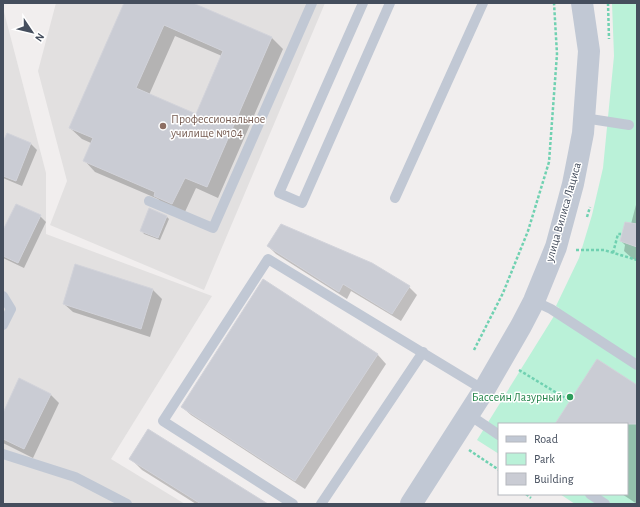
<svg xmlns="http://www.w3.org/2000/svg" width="640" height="507" font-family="'Alegreya Sans',sans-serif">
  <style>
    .education { fill: #e2e0e0 }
    .green { fill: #baf1d8 }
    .shadow { fill: #0003; fill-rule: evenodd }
    .building { fill: #caccd4; stroke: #d2d3da; fill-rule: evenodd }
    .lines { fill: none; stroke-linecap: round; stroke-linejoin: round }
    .path { stroke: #70d1b1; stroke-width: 2.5; stroke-dasharray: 3 2; stroke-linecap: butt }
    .service { stroke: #c1c8d4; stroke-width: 10 }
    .tertiary { stroke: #c1c8d4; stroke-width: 22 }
    .education-dot { fill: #8d6e63; stroke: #fff; stroke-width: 1.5 }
    .leisure-dot { fill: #2e9e5b; stroke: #fff; stroke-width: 1.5 }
    .labels { text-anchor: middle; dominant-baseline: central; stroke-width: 3; stroke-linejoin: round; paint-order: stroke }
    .education-label { font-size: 12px; fill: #785e54; stroke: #fff; text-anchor: start }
    .street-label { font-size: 12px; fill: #454e5d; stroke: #fff }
    .leisure-label { font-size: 12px; fill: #27864d; stroke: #fff; text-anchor: end }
  </style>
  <rect width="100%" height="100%" fill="#f1eeee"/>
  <!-- education -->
  <g class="education">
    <path d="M 56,3 L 325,3 L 204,290 L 50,225 L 67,181 L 38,71 Z"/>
    <path d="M 3,8 L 46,173 L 46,234 L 212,296 L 111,459 L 185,504 L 3,504 Z"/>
  </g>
  <!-- green -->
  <path class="green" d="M 612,3 L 637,3 L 637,504 L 575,504 L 560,494 L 627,494 L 627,424 L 499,424 L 499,454 L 477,440 L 559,308 L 556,306 L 579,258 L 592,215 L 603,168 L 614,56 Z"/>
  <!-- shadow -->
  <g class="shadow">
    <path d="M 125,3 L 191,3 L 272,38 L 283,49 L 218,198 L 196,188 L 184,214 L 166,207 L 158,199 L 95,172 L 84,160 L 91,143 L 82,139 L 70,128 ZM 175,36 L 222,56 L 196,115 L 149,95 Z"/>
    <path d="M 3,144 L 31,144 L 37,150 L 22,186 L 3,178 Z"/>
    <path d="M 637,201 L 637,260 L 633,259 L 624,251 L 625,245 L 621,241 L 631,224 Z"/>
    <path d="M 40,216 L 46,222 L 24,268 L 3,258 L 3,232 Z"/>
    <path d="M 167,217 L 169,219 L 160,240 L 144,234 L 142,231 Z"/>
    <path d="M 268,246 L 409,287 L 417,295 L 401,321 L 351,291 L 347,299 L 276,254 Z"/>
    <path d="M 76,265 L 153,290 L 162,299 L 150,337 L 73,312 L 64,304 Z"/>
    <path d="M 264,281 L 378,355 L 386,364 L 305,489 L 191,415 L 182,407 Z"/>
    <path d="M 637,386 L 637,504 L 622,494 L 627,494 L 627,424 L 557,424 Z"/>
    <path d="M 50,394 L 59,403 L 33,458 L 3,443 L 3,416 Z"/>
    <path d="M 131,459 L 264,504 L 196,504 L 142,470 Z"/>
  </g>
  <!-- building -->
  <g class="building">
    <path d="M 124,3 L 193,3 L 272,37 L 207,187 L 185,178 L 172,204 L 154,196 L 155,192 L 83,161 L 93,138 L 69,128 ZM 164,25 L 223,51 L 196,114 L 136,88 Z"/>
    <path d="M 7,133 L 31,143 L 16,181 L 3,176 L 3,142 Z"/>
    <path d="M 16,204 L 41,215 L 18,263 L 3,256 L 3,230 Z"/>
    <path d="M 149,208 L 167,216 L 158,238 L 140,231 Z"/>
    <path d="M 625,222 L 637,224 L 637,247 L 620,241 Z"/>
    <path d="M 281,224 L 372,263 L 410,286 L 392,314 L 343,284 L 339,292 L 267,246 Z"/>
    <path d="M 75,264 L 153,289 L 141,329 L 63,304 Z"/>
    <path d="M 263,279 L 378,354 L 295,481 L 181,407 Z"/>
    <path d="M 597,359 L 637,385 L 637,424 L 555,424 Z"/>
    <path d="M 19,378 L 51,394 L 24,449 L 3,439 L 3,413 Z"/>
    <path d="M 148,429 L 268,504 L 201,504 L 129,459 Z"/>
  </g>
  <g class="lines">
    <!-- path -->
    <g class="path">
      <path d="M 608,3 L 609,39"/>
      <path d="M 587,217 L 590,207"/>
      <path d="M 576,250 L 604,250 L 637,260"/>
      <path d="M 613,253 L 618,234 L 621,234"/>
      <path d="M 474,350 L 503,293 L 528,231 L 549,162 L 557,54 L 554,3"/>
      <path d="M 519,370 L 570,401"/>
      <path d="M 469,450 L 499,470"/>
      <path d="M 526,494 L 531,498"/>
    </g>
    <!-- service -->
    <g class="service">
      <path d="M 363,3 L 279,193 L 302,203 L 390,3"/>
      <path d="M 584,118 L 629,125"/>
      <path d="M 395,198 L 483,3"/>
      <path d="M 149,201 L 213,228 L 312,3"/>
      <path d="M 3,296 L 11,309 L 3,325"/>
      <path d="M 534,301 L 551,309 L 637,365"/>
      <path d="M 468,414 L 499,435"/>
      <path d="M 3,454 L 75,477 L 127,504"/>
      <path d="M 590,494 L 605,504"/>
      <path d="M 293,504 L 163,421 L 268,259 L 484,390"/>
      <path d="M 321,504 L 423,352"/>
    </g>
    <!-- tertiary -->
    <path class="tertiary" d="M 411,504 L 484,390 L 521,326 L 534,301 L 556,247 L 573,184 L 583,133 L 589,51 L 582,3"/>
  </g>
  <!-- markers -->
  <circle class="education-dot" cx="163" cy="126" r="4"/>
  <circle class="leisure-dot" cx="570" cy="397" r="4"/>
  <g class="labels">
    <!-- education labels -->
    <g class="education-label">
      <text x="171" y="119">Профессиональное<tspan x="171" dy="14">училище №104</tspan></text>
    </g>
    <!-- street labels -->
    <g class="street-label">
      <text transform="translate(563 212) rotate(-74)">улица Вилиса Лациса</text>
    </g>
    <!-- leisure labels -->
    <g class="leisure-label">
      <text x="562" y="397">Бассейн Лазурный</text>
    </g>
  </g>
  <!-- border -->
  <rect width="640" height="507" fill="none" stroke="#454e5d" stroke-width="8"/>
  <!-- legend -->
  <rect x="498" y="423" width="130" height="72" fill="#ffffff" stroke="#b5b8be"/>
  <rect x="506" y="436" width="20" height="6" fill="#c1c8d4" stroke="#b5b8be"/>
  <text x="534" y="443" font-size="12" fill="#454e5d">Road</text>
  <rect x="506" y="453" width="20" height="12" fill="#baf1d8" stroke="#b5b8be"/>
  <text x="534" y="463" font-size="12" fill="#454e5d">Park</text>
  <rect x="506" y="473" width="20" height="12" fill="#caccd4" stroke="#b5b8be"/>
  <text x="534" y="483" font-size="12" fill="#454e5d">Building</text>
  <!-- north arrow -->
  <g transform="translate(32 32) rotate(125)" stroke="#ffffff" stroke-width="3" paint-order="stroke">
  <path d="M0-3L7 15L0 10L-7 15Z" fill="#454e5d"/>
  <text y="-6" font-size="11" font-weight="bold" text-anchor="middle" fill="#454e5d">N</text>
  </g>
</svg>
